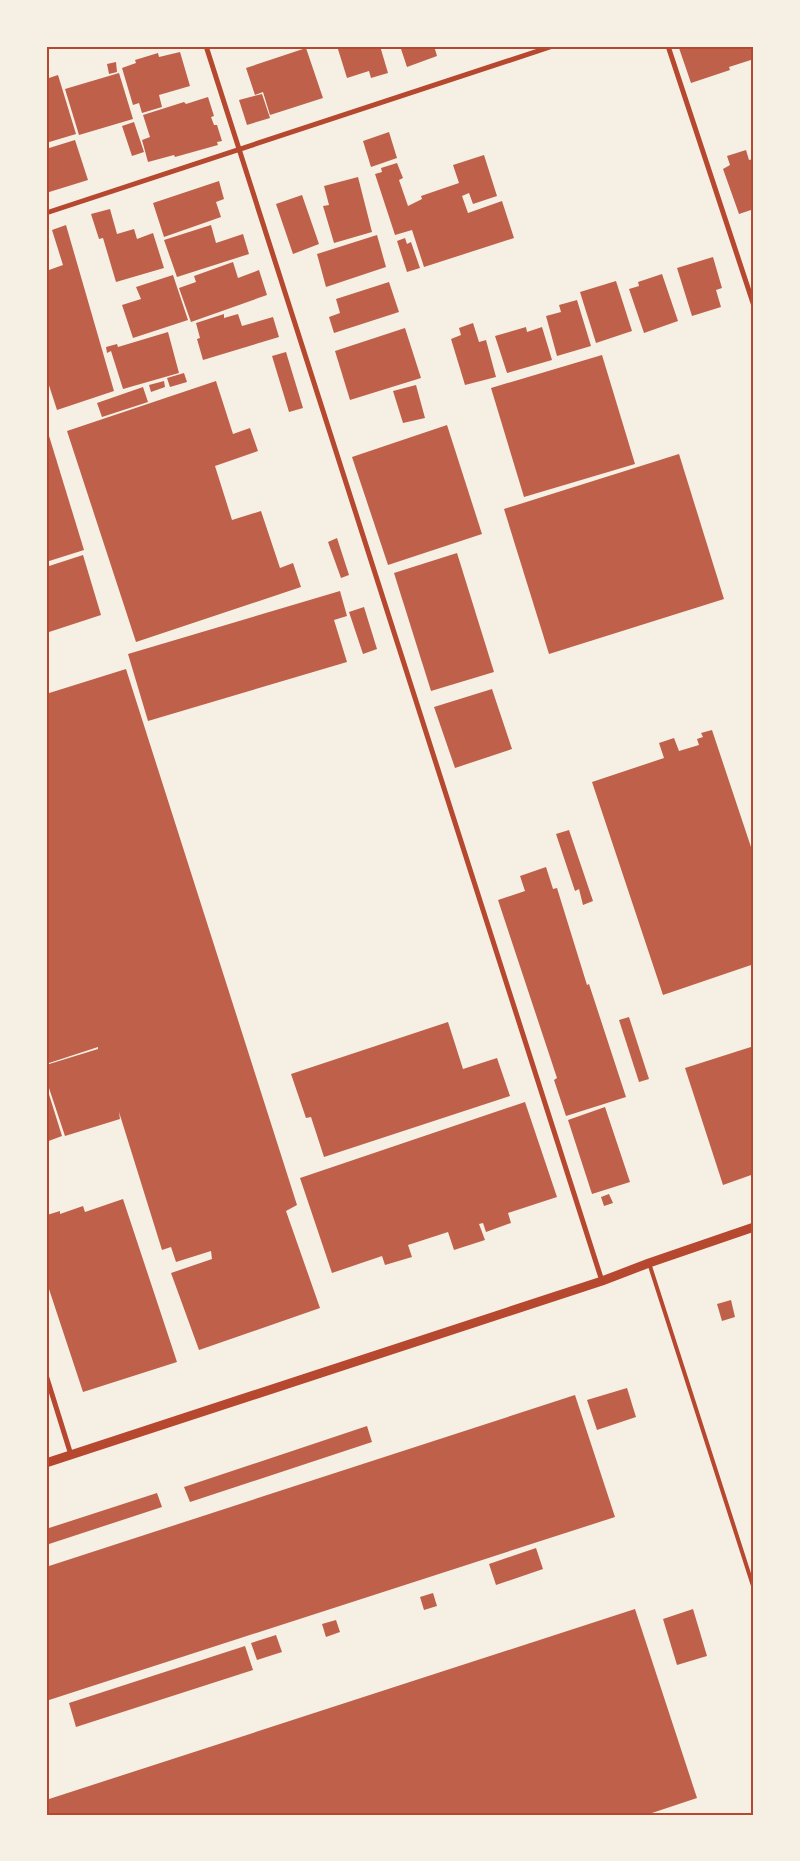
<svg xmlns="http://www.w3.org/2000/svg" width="800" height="1861" font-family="'Public Sans',sans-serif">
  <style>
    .building { fill: #bf614a }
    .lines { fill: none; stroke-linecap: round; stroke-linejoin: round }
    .service { stroke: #b5482f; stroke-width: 4 }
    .minor { stroke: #b5482f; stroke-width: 5 }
    .tertiary { stroke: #b5482f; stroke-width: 9 }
    .neatline { fill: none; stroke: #b5482f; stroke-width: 2 }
  </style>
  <rect width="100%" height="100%" fill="#f6efe4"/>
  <!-- building -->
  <g class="building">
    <path d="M 337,46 L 380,46 L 388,73 L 371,78 L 369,71 L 347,78 Z"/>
    <path d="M 404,46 L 434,46 L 437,56 L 407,67 L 401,49 Z"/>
    <path d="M 686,46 L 754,46 L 754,59 L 729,67 L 730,70 L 691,83 L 679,48 Z"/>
    <path d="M 306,48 L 323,98 L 270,115 L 263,92 L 255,95 L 246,68 Z"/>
    <path d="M 180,52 L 190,86 L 159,95 L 162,107 L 142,113 L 139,103 L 133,105 L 122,68 L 136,63 L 135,60 L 158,53 L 159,57 Z"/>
    <path d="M 116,62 L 117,72 L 109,74 L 107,64 Z"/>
    <path d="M 119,73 L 133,119 L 79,135 L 65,89 Z"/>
    <path d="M 58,75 L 76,134 L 46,143 L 46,79 Z"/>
    <path d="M 262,94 L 270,118 L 247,125 L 239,100 Z"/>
    <path d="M 208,97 L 214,116 L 211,117 L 214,125 L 217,125 L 222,141 L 217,142 L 218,145 L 175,157 L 174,155 L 148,162 L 142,140 L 150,137 L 143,115 L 184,102 L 186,104 Z"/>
    <path d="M 134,122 L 144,152 L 132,156 L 122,126 Z"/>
    <path d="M 389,132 L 397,158 L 371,167 L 363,141 Z"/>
    <path d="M 75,140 L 88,180 L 46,193 L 46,149 Z"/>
    <path d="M 746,150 L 749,160 L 753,159 L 754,160 L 754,209 L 739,214 L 723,169 L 730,165 L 727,156 Z"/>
    <path d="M 484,155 L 497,196 L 473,204 L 469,193 L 462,196 L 468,213 L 502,201 L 514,238 L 424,267 L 412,230 L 395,235 L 375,174 L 382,172 L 381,168 L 397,163 L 403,178 L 399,180 L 408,206 L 422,199 L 421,196 L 459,183 L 453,165 Z"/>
    <path d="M 358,177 L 372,232 L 334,243 L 323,206 L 329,205 L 324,186 Z"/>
    <path d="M 219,181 L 224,199 L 216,202 L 221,217 L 164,237 L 153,203 Z"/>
    <path d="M 302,195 L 319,244 L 293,254 L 276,204 Z"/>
    <path d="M 110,209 L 117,234 L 134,229 L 137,239 L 153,233 L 164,268 L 116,282 L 103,238 L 99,239 L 91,214 Z"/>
    <path d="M 66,225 L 114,391 L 57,410 L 46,376 L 46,264 L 49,270 L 63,265 L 52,230 Z"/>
    <path d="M 211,225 L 216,243 L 243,234 L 249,254 L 177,277 L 164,240 Z"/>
    <path d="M 377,235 L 386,267 L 326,287 L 317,254 Z"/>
    <path d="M 405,238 L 407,244 L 411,242 L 420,268 L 407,272 L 397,241 Z"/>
    <path d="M 713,257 L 722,288 L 716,290 L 721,307 L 692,316 L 677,268 Z"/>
    <path d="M 233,262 L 238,278 L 259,270 L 267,295 L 191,322 L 179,288 L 196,282 L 194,276 Z"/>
    <path d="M 662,274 L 678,321 L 644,333 L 629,289 L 639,286 L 638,282 Z"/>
    <path d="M 173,275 L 188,320 L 133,338 L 122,305 L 141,299 L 136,287 Z"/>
    <path d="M 616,281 L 632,331 L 596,343 L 580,292 Z"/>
    <path d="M 389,282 L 399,312 L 334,333 L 329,317 L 340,313 L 336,299 Z"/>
    <path d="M 577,300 L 591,346 L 557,356 L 546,316 L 561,312 L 559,305 Z"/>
    <path d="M 224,314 L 224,318 L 238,314 L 242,326 L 273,317 L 279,337 L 203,360 L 197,339 L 200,338 L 196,323 Z"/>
    <path d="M 473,323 L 479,342 L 486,340 L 496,377 L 465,385 L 451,339 L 461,335 L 459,328 Z"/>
    <path d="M 526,327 L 527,332 L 542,327 L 552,360 L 507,373 L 495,336 Z"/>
    <path d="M 405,328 L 421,378 L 350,400 L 335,351 Z"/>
    <path d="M 168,332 L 179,373 L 123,389 L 111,351 L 107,353 L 106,347 L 117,344 L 118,347 Z"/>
    <path d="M 286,352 L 303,408 L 289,412 L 272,356 Z"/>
    <path d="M 602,355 L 635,464 L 524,497 L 491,388 Z"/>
    <path d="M 184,373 L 187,382 L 170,387 L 167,378 Z"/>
    <path d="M 164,381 L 165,387 L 151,392 L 149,385 Z"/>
    <path d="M 216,381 L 233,434 L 250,428 L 258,451 L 215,466 L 232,520 L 261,511 L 280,568 L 293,563 L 301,587 L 136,642 L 67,431 Z"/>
    <path d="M 416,385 L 425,418 L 403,423 L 393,391 Z"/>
    <path d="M 143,387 L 148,402 L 102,417 L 97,403 Z"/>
    <path d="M 447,425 L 482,534 L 388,565 L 352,457 Z"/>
    <path d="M 46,426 L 84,550 L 46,562 Z"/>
    <path d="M 679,454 L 724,599 L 549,654 L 504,509 Z"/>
    <path d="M 337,538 L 349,575 L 341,578 L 328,542 Z"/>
    <path d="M 457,553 L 494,672 L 431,691 L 394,573 Z"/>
    <path d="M 83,555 L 101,615 L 46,633 L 46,567 Z"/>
    <path d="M 340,591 L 347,616 L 334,620 L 347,662 L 148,721 L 128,654 Z"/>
    <path d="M 364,607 L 377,649 L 363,654 L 349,612 Z"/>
    <path d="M 126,669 L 297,1205 L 286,1211 L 320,1308 L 199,1350 L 171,1273 L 212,1259 L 211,1251 L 176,1262 L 171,1247 L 162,1250 L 119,1112 L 120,1119 L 65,1136 L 46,1079 L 46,1065 L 98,1049 L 98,1047 L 46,1064 L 46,694 Z"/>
    <path d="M 492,689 L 512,749 L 455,768 L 434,707 Z"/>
    <path d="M 712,730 L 754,856 L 754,964 L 663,995 L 592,782 L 664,758 L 659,743 L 674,738 L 679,751 L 699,745 L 697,739 L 703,737 L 701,733 Z"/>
    <path d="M 569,830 L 593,901 L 583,905 L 579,889 L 575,891 L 556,834 Z"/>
    <path d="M 546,867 L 553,889 L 557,888 L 587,985 L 589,984 L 626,1097 L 566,1116 L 554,1080 L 557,1078 L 498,900 L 525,891 L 520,876 Z"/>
    <path d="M 629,1017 L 649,1079 L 639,1082 L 619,1020 Z"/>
    <path d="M 448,1022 L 463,1069 L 497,1058 L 510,1096 L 324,1157 L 311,1117 L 306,1118 L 291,1074 Z"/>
    <path d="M 754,1046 L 754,1174 L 723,1185 L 685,1068 Z"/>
    <path d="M 47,1088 L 62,1136 L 46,1142 L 46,1089 Z"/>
    <path d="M 525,1102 L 557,1197 L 508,1213 L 511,1223 L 486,1232 L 483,1223 L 479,1224 L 485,1240 L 454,1250 L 448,1232 L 408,1245 L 412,1257 L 385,1265 L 382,1256 L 332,1273 L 300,1178 Z"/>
    <path d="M 605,1107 L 630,1182 L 592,1194 L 568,1120 Z"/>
    <path d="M 609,1194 L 613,1203 L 604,1206 L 601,1197 Z"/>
    <path d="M 123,1199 L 177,1362 L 83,1392 L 46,1280 L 46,1219 L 48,1218 L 47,1215 L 60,1211 L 60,1214 L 83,1206 L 85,1212 Z"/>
    <path d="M 731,1300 L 735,1317 L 722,1321 L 717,1304 Z"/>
    <path d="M 627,1388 L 636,1417 L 597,1430 L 587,1400 Z"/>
    <path d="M 575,1395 L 615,1517 L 46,1701 L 46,1567 Z"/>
    <path d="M 367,1426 L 372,1442 L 190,1502 L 184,1487 Z"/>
    <path d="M 157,1493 L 162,1507 L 46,1545 L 46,1529 Z"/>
    <path d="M 536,1548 L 543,1569 L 496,1585 L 489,1564 Z"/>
    <path d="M 433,1593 L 437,1606 L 424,1610 L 420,1597 Z"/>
    <path d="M 635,1609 L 697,1798 L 646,1815 L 46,1815 L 46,1800 Z"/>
    <path d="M 693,1609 L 707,1656 L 677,1665 L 663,1619 Z"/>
    <path d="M 336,1620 L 340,1632 L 326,1637 L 322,1624 Z"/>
    <path d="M 276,1635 L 282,1652 L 257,1660 L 251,1643 Z"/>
    <path d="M 245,1646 L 253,1670 L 76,1727 L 69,1703 Z"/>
  </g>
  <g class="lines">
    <!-- service -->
    <path class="service" d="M 649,1263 L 754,1589"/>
    <!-- minor -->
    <g class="minor">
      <path d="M 206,46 L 602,1281"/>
      <path d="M 668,46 L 754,306"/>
      <path d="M 46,213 L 553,46"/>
      <path d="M 46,1375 L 71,1455"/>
    </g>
    <!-- tertiary -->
    <path class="tertiary" d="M 46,1463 L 602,1281 L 649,1263 L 754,1227"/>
  </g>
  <!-- border -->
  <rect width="800" height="1861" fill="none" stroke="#f6efe4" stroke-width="95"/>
  <rect x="48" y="48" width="704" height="1766" class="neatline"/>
</svg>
